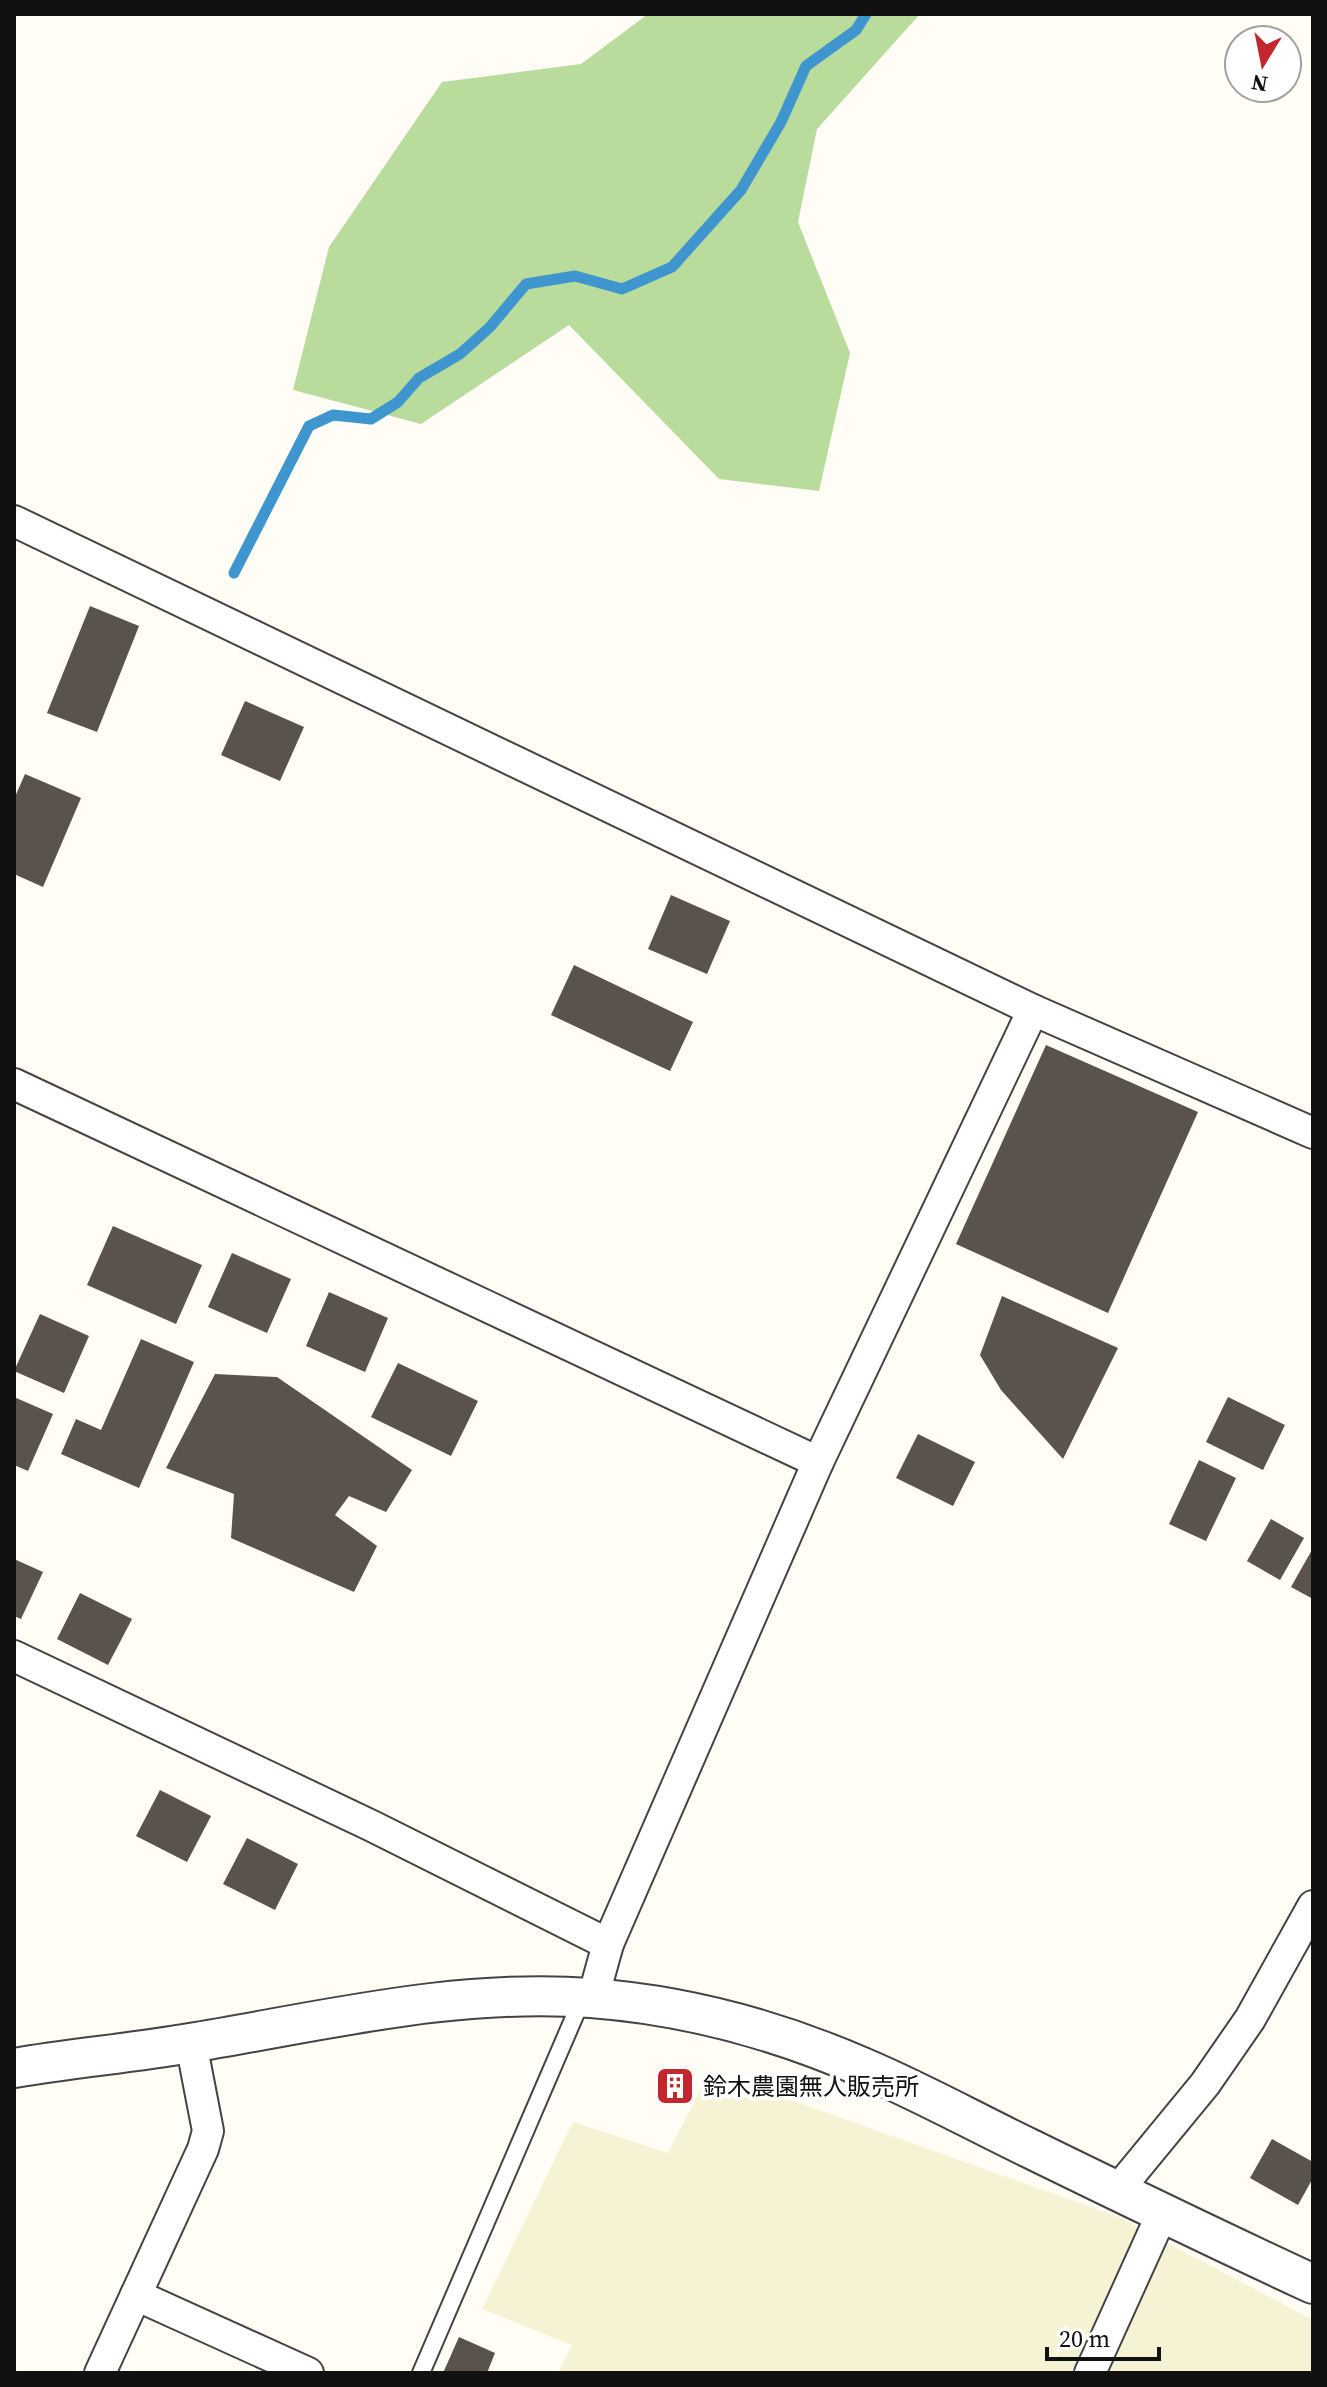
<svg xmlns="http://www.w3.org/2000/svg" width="1327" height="2387" font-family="'Source Serif 4','Noto Sans JP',serif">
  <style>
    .farmland { fill: #f6f3d4 }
    .forest { fill: #b9dc9c }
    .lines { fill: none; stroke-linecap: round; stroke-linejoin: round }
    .stream { stroke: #3f96cf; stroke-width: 11 }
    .building { fill: #5a524d }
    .service-casing { stroke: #444; stroke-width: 20 }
    .minor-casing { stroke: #444; stroke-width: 34 }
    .tertiary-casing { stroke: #444; stroke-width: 42 }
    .service { stroke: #fff; stroke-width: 16 }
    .minor { stroke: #fff; stroke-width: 30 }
    .tertiary { stroke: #fff; stroke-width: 38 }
    .labels { text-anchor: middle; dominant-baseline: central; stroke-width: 8; stroke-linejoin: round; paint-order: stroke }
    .poi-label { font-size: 24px; fill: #111; stroke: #fff; text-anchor: start }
  </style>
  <rect width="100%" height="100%" fill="#fffdf5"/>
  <!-- farmland -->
  <path class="farmland" d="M 710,2071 L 1119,2217 L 1313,2320 L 1313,2373 L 558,2373 L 572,2345 L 482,2309 L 573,2122 L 668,2153 Z"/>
  <!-- forest -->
  <path class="forest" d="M 648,14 L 920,14 L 817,129 L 798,222 L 850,353 L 819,491 L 719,479 L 569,325 L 421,424 L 293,390 L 329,247 L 442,82 L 581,64 Z"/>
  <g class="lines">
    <!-- stream -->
    <path class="stream" d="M 234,573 L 309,426 L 333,415 L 371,419 L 398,402 L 419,378 L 460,354 L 490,327 L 526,284 L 575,276 L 622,289 L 672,267 L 741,190 L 781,122 L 806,66 L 856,30 L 866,14"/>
  </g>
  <!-- building -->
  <g class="building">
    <path d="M 90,606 L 139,626 L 97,732 L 47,713 Z"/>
    <path d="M 245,701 L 304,727 L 280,781 L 221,755 Z"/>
    <path d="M 25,774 L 81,798 L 43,887 L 14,874 L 14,799 Z"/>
    <path d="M 671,895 L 730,921 L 707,974 L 648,949 Z"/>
    <path d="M 574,965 L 693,1022 L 670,1071 L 551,1015 Z"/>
    <path d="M 1046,1045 L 1198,1112 L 1108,1313 L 956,1244 Z"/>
    <path d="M 113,1226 L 202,1265 L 176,1324 L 87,1285 Z"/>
    <path d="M 232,1253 L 291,1279 L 267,1333 L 208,1307 Z"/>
    <path d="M 329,1292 L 388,1318 L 365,1372 L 306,1346 Z"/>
    <path d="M 1002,1296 L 1118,1348 L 1063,1459 L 1001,1390 L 980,1355 Z"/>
    <path d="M 40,1314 L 89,1336 L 64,1393 L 14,1371 Z"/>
    <path d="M 141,1339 L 194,1362 L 139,1488 L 61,1454 L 76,1419 L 101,1430 Z"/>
    <path d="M 398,1363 L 478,1401 L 451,1456 L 371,1417 Z"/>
    <path d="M 215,1374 L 277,1377 L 412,1470 L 386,1512 L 349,1496 L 335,1515 L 377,1546 L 354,1592 L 231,1538 L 234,1494 L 166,1468 Z"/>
    <path d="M 14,1397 L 53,1414 L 28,1471 L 14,1465 Z"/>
    <path d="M 1228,1397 L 1285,1425 L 1263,1470 L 1206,1442 Z"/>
    <path d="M 918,1434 L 975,1462 L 953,1506 L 896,1478 Z"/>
    <path d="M 1199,1460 L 1236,1478 L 1206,1541 L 1169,1524 Z"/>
    <path d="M 1271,1519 L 1304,1538 L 1280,1580 L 1247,1561 Z"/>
    <path d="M 1313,1548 L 1313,1599 L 1291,1587 Z"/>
    <path d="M 14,1559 L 43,1572 L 21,1619 L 14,1616 Z"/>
    <path d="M 80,1593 L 132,1619 L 108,1665 L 57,1639 Z"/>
    <path d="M 160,1790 L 211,1816 L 187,1862 L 136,1836 Z"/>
    <path d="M 247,1838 L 298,1864 L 275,1910 L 223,1884 Z"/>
    <path d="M 672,2070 L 688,2075 L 679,2101 L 663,2096 Z"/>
    <path d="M 1272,2139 L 1313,2162 L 1313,2178 L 1298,2205 L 1250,2178 Z"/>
    <path d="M 459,2337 L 495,2353 L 487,2373 L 443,2373 Z"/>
  </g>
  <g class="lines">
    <!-- service casing -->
    <g class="service-casing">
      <path id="service" d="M 421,2373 L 582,1999"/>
    </g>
    <!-- minor casing -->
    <g class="minor-casing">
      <g id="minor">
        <path d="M 14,521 L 1033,1010 L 1313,1133"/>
        <path d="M 14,1084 L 818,1462"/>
        <path d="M 14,1656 L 372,1826 L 608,1944"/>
        <path d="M 593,1998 L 608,1944 L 818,1462 L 1033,1010"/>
        <path d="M 1117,2191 L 1205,2084 L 1250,2019 L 1313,1906"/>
        <path d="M 136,2295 L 308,2373"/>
        <path d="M 100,2373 L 203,2149 L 208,2131 L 191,2043"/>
        <path d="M 1090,2373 L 1162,2214"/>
      </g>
    </g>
    <!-- tertiary casing -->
    <g class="tertiary-casing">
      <path id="tertiary" d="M 14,2068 C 73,2058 132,2053 190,2043 C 324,2021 455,1988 591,1998 C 684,2005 777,2030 862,2067 C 919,2091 973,2121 1029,2148 C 1123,2194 1218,2240 1313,2284"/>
    </g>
    <!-- service -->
    <use href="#service" class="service"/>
    <!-- minor -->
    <use href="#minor" class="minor"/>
    <!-- tertiary -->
    <use href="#tertiary" class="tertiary"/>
  </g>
  <!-- icons -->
  <defs>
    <g id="building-square" transform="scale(2)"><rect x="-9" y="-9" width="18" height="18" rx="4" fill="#c4262e" stroke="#fff"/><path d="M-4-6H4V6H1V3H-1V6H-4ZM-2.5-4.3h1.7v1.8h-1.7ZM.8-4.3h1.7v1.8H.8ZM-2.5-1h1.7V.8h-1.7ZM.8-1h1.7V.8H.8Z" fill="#fff"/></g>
  </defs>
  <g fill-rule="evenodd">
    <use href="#building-square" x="675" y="2086"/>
  </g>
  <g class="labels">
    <!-- poi labels -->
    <g class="poi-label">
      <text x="703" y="2086">鈴木農園無人販売所</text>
    </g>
  </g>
  <!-- border -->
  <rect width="1327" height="2387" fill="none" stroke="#111111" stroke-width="32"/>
  <!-- north arrow -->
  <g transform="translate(1263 64) rotate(190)"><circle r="38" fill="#ffffff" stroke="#a0a0a0" stroke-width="2"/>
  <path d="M0-6L14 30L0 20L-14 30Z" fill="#c4262e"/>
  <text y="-12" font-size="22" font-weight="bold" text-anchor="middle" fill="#111111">N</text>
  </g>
  <!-- scale -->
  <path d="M1047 2347v12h112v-12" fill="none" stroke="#111111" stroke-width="4"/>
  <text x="1059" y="2347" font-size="24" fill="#111111" stroke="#ffffff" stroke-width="6" paint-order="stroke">20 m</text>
</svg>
